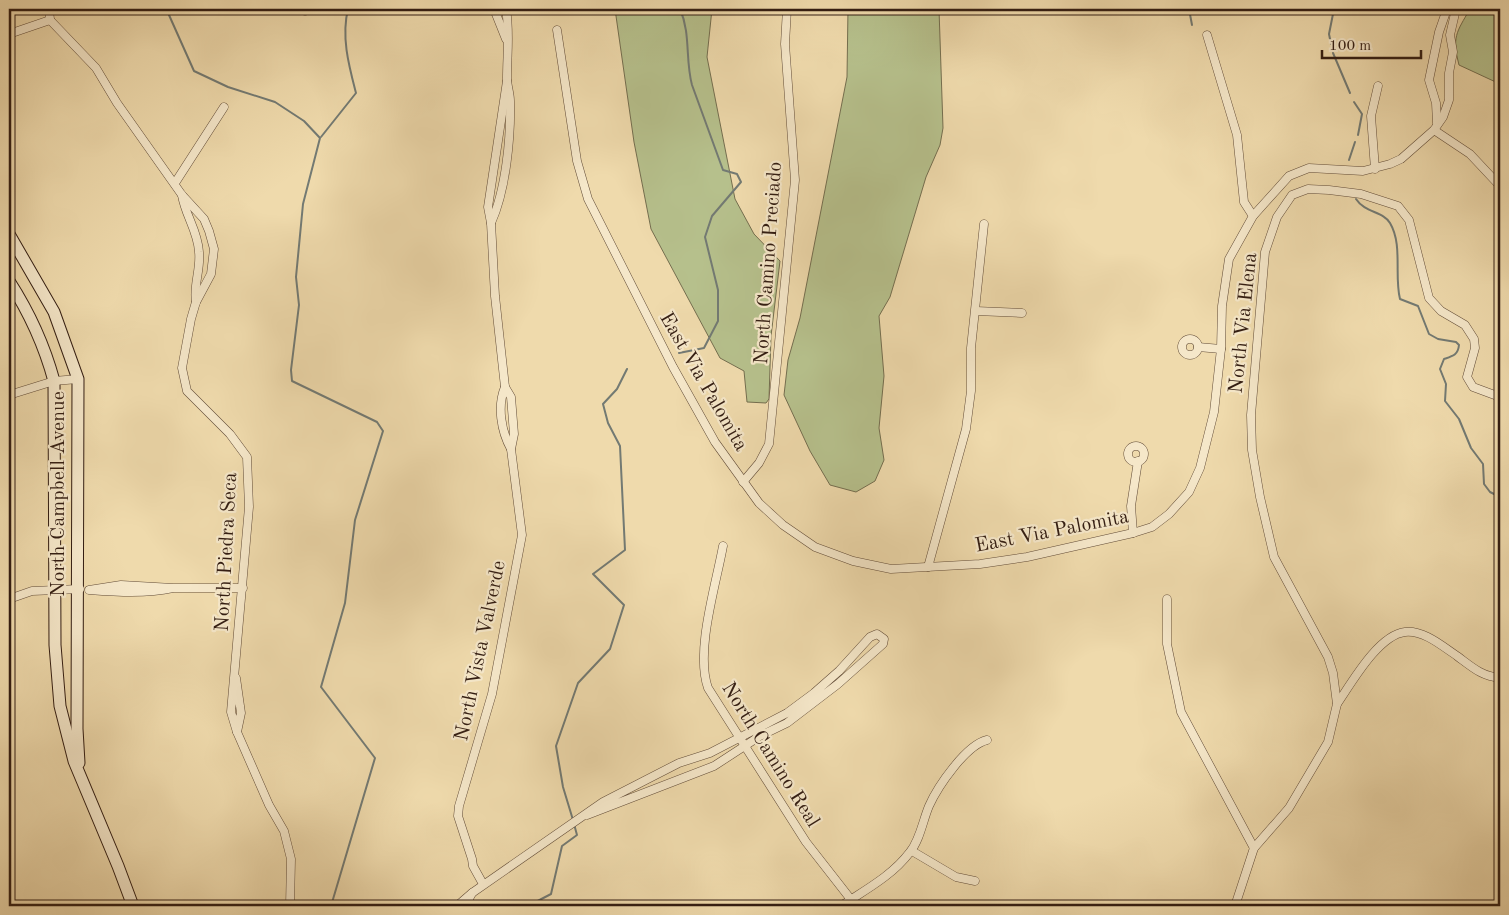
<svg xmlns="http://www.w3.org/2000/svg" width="1509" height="915" font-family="'Old Standard TT',serif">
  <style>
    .green { fill: #b6c08c; stroke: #746e4f }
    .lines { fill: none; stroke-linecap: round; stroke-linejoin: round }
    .stream { stroke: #737a73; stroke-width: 2 }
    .street-casing { stroke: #624c38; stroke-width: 9 }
    .secondary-casing { stroke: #331d12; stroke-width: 13 }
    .street { stroke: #f5e7c9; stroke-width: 8 }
    .secondary { stroke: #f5e7c9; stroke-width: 11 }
    .labels { text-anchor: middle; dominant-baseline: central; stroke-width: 4.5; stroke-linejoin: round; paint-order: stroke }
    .street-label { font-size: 20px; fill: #331d12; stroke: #f5e7c9 }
  </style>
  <rect width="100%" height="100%" fill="#efdaac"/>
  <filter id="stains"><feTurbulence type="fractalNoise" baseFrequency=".004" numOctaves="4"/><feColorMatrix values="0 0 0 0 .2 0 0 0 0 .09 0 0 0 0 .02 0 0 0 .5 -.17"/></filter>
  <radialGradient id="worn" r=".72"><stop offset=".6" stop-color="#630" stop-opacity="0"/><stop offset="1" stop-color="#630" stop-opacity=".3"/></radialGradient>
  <!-- green -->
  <g class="green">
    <path d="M 615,9 L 712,9 L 707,57 L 735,199 L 754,234 L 780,261 L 771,336 L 769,399 L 766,403 L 747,402 L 744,371 L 720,358 L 651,229 L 634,142 Z"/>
    <path d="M 848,9 L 939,9 L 943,128 L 940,145 L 926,177 L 890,297 L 879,316 L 884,376 L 879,428 L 884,460 L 875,481 L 856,492 L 830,485 L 810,451 L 784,395 L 788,360 L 800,318 L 847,77 Z"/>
    <path d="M 1470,9 L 1500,9 L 1500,84 L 1459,65 C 1452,37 1456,33 1470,9 Z"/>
  </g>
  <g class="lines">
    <!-- stream -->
    <g class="stream">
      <path d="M 170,9 L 169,15 L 194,71 L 228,87 L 275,102 L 304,121 L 320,138 L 303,204 L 296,277 L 299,305 L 291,370 L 292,381 L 377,422 L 383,431 L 355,520 L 345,603 L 321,687 L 375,758 L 331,906"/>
      <path d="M 1189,9 L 1192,25"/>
      <path d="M 1331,44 L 1329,34 L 1334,9"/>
      <path d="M 1333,53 L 1350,93"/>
      <path d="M 1354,102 L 1362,114 L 1358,135"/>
      <path d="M 321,137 L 356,93 C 349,66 341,37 348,9"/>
      <path d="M 1349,160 L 1355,142"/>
      <path d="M 1356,199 C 1365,213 1383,211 1390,223 C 1403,245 1394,275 1400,299 L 1418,306 L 1429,334 L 1438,339 L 1456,342 L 1459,345 C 1458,355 1453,356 1444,359 L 1440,369 L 1446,384 L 1445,401 L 1459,419 L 1471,448 L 1483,464 L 1484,484 L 1490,492 L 1500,497"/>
      <path d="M 679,353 L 704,348 L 718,321 L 718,290 L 705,237 L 712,216 L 741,182 L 737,174 L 723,170 L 692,85 C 685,59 691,34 680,9"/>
      <path d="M 573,820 L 563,787 L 556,746 L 578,683 L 610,649 L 624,605 L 593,574 L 625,550 L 620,446 L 608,423 L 603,404 L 617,389 L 627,369"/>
      <path d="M 528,906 L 551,894 L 562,846 L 577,835 L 574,824"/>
    </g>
    <!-- street casing -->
    <g class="street-casing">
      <g id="street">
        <path d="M 49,9 L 50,20"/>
        <path d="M 302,9 L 305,11"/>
        <path d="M 494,9 L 506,39"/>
        <path d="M 50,20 L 96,68 L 117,103 L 182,195 L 204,219 L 209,231 L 214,249 L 211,274 L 196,302 L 191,319 L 182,368 L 187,391 L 230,434 L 247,457 L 249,507 L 231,712 L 237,732 L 241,713 L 236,678"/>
        <path d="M 557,30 L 577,161 L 588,199 L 673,367 L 715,442 L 759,503 L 783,525 L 815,547 L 853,561 L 891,569 L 980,564 L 1027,557 L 1133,533 L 1152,527 L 1169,514 L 1189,492 L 1200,468 L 1214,412 L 1221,349 L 1222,306 L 1229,259 L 1253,216 L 1289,176 L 1309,168 L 1363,171 L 1390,164 L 1401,159 L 1434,130 L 1443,117 L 1449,100 L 1449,73 L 1453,52 L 1450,35 L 1456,9"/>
        <path d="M 9,34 L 50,20"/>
        <path d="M 1207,35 L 1237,135 L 1244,202 L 1253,216"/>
        <path d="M 1437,123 L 1436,103 L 1429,80 L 1439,32 L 1447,9"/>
        <path d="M 1434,130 L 1470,154 L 1500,186"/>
        <path d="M 1375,169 L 1371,116 L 1378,86"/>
        <path d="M 175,183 L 224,107"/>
        <path d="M 182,195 C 185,215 198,231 199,252 C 201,269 193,286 196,302"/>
        <path d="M 491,223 C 506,190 511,137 510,101 C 510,93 507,86 507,78 C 507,55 510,31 506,9"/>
        <path d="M 976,311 L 1022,313"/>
        <circle cx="1190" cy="347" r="8"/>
        <path d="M 1198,347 L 1221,349"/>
        <path d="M 505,387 C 497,406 501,431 511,449"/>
        <path d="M 9,395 L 54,381 L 78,379"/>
        <circle cx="1136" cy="454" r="8"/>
        <path d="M 743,482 L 759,463 L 769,444 L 795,180 L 785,44 L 787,9"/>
        <path d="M 1133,533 L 1131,506 L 1138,461"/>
        <path d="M 723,546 C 716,585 695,651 708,688 L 806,842 L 856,906"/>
        <path d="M 928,567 L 966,429 L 971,391 L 971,348 L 984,224"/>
        <path d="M 173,588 C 146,594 117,592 89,590 L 121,585 L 173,588 L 243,588"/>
        <path d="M 9,599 L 32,591 L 80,589"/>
        <path d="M 1167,599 L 1167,644 L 1181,712 L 1254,848"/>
        <path d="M 1337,704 C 1351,684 1378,635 1405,632 C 1424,630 1442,646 1457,656 C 1472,667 1481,676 1500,678"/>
        <path d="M 237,732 L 269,805 L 284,831 L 291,859 L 290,906"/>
        <path d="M 912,851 L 956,877 L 975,881"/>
        <path d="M 483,884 L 473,866 L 472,859 L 458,816 L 459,806 L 492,694 L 522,535 L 511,449 L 514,434 L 511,397 L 505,387 L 495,296 L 491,223 L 488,207 L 507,81"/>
        <path d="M 472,893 L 603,802 L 679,763 L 710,753 L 787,713 L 814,693 L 839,671 L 870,637 L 877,634 L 884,639 L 883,644 L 838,684 L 787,723 L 760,736 L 714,766 L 587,815"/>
        <path d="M 457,906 L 472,893 L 465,906"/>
        <path d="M 841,906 C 865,890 892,876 910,852 C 920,840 923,820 929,806 C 938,786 966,745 987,740"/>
        <path d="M 1235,906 L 1254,848 L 1289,808 L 1328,742 L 1337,704 L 1333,673 L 1328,657 L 1274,557 L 1260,497 L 1252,450 L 1251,415 L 1265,252 L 1277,217 L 1292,195 L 1308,189 L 1329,190 L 1361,194 L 1398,206 L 1409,220 L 1429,298 L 1441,311 L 1465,325 L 1474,339 L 1475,348 L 1467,377 L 1473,387 L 1500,397"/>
      </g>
    </g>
    <!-- secondary casing -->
    <g class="secondary-casing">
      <g id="secondary">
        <path d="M 9,234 L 54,312 L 78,379 L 77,729 L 79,763"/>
        <path d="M 9,281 C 29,312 44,344 54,381 L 55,645 L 60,706 L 74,761 L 118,866 L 133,906"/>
      </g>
    </g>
    <!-- street -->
    <use href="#street" class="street"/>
    <!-- secondary -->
    <use href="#secondary" class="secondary"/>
  </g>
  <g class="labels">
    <!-- street labels -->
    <g class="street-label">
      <text transform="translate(769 263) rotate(-86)">North Camino Preciado</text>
      <text transform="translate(1244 323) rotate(-84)">North Via Elena</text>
      <text transform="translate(703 382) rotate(60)">East Via Palomita</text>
      <text transform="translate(59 494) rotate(-90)">North Campbell Avenue</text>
      <text transform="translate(1052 532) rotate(-11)">East Via Palomita</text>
      <text transform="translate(227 552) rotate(-87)">North Piedra Seca</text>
      <text transform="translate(481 651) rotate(-78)">North Vista Valverde</text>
      <text transform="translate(770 755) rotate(58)">North Camino Real</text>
    </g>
  </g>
  <!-- margin -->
  <rect width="1509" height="915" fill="none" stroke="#efdaac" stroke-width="30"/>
  <rect x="10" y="10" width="1489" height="895" fill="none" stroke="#331d12" stroke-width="2.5"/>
  <rect x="15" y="15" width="1479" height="885" fill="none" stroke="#331d12"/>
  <!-- scale -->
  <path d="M1322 50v8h99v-8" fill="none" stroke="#331d12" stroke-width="2.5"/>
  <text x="1329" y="50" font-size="15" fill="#331d12" stroke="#f5e7c9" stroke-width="4" paint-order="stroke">100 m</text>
  <rect width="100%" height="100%" filter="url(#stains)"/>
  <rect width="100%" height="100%" fill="url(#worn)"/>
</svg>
